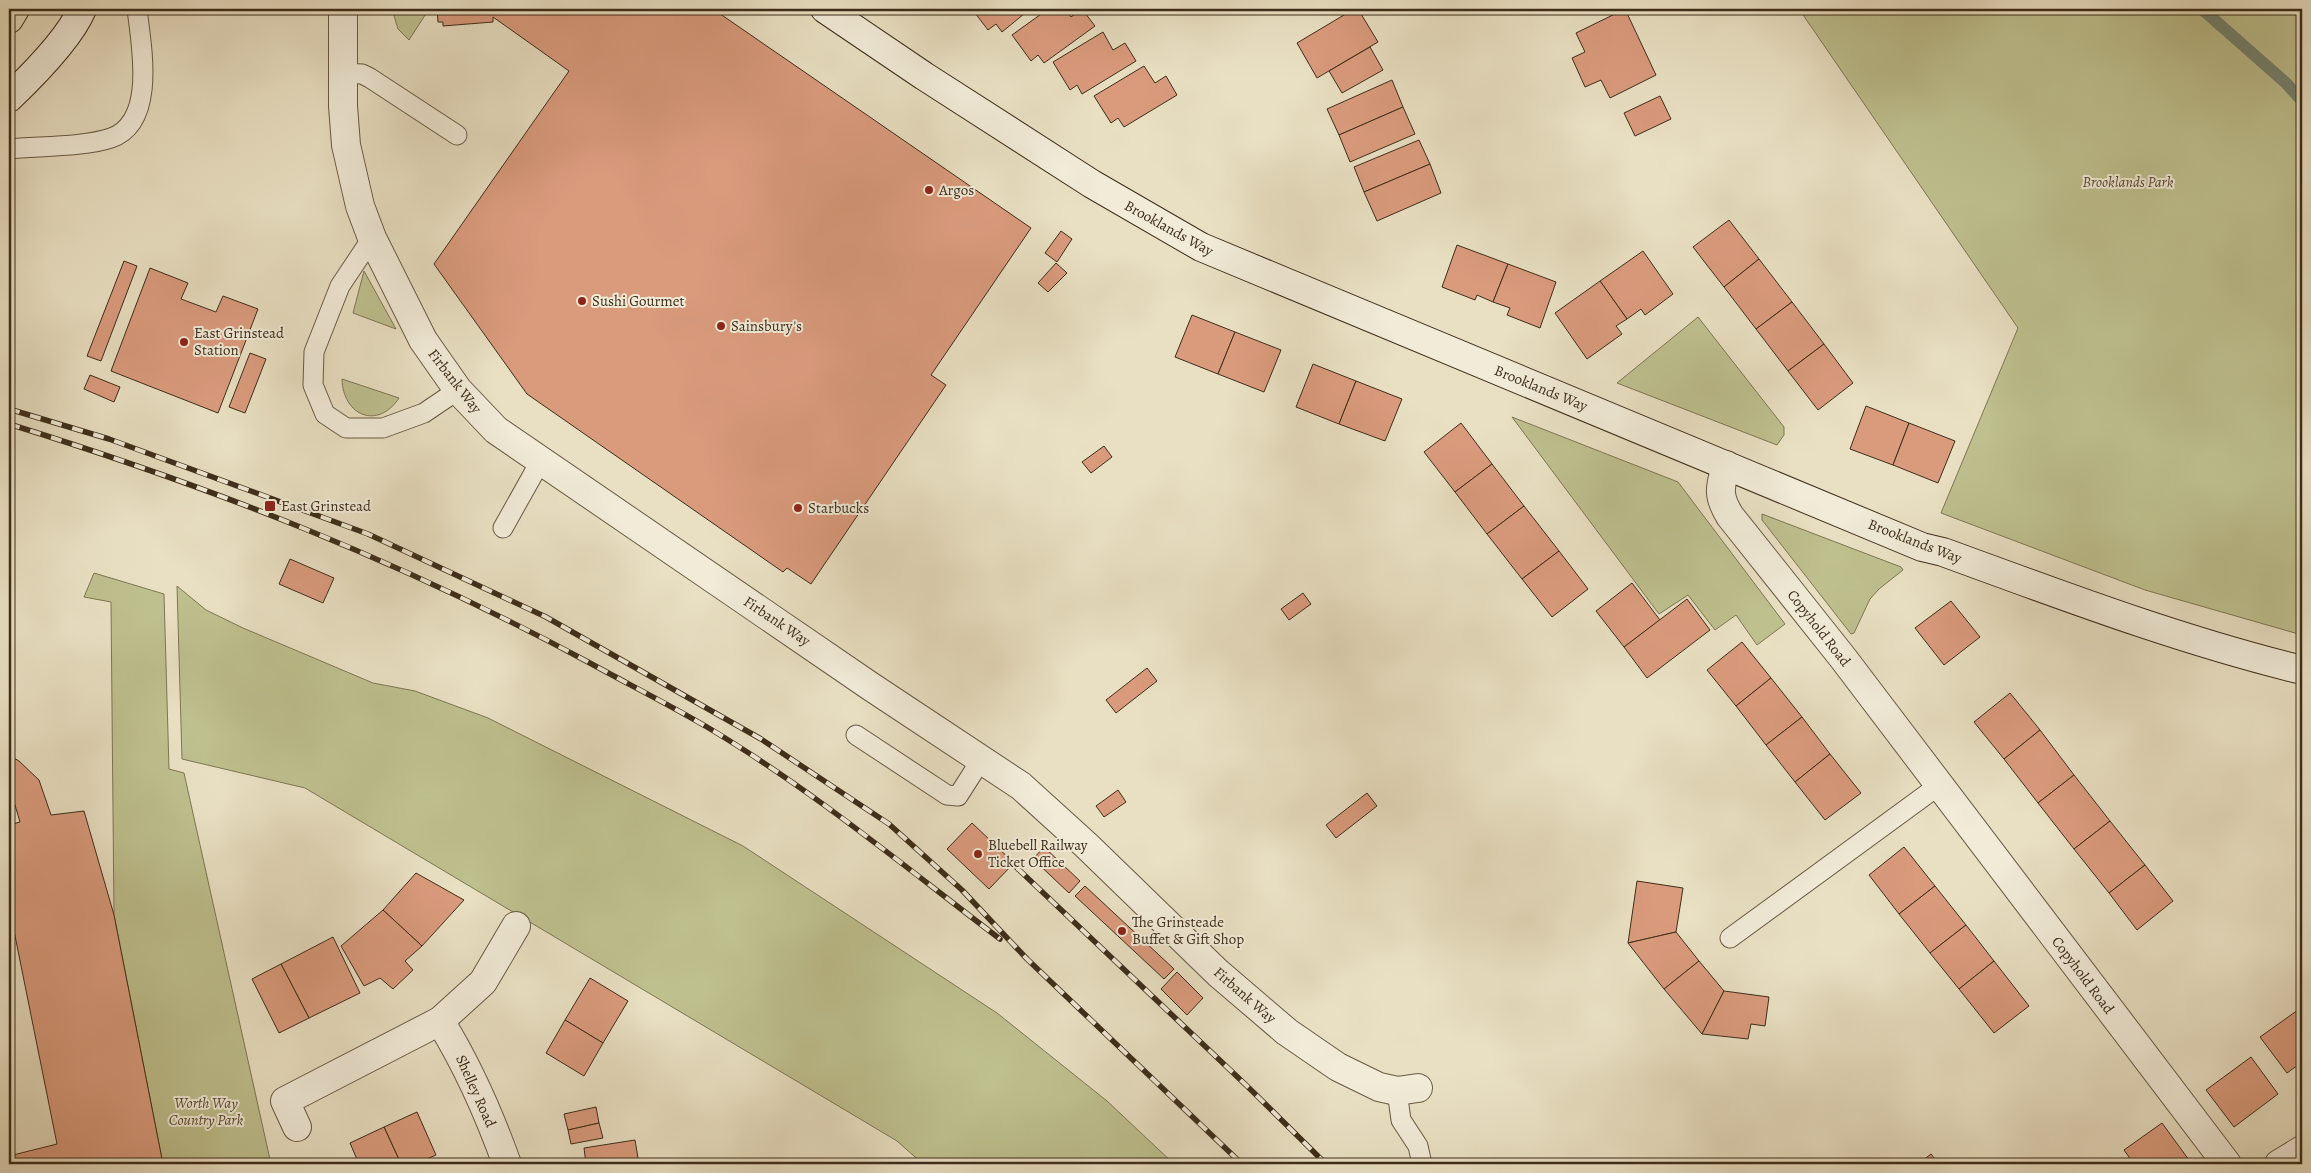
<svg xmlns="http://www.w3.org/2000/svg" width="2311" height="1173" font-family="Alegreya,serif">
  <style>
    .green { fill: #bec08e; stroke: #7e7654 }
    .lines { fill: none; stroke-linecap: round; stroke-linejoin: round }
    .stream { stroke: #748473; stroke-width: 12 }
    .building { fill: #da9b7d; stroke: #3d2d1a }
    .service-casing { stroke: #685a44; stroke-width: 21 }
    .minor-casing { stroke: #685a44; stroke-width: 30 }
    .secondary-casing { stroke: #3d2d1a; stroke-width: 30 }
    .trunk-casing { stroke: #3d2d1a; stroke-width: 30 }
    .service { stroke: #f1ebd8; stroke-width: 19 }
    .minor { stroke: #f1ebd8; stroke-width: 28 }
    .secondary { stroke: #f1ebd8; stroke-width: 28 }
    .trunk { stroke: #e9e0c3; stroke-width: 28 }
    .rail-casing { stroke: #3d2d1a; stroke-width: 5.5 }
    .rail { stroke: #f1ebd8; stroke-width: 4; stroke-dasharray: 11; stroke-linecap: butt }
    .poi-dot { fill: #8f2418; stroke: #f1ebd8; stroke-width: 2 }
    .labels { text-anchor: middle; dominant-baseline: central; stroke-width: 4; stroke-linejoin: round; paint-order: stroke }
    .park-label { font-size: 15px; font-style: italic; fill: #574a31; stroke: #f1ebd8 }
    .poi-label { font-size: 15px; fill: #3d2d1a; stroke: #f1ebd8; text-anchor: start }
    .street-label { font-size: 15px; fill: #3d2d1a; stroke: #f1ebd8 }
  </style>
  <rect width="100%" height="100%" fill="#e9e0c3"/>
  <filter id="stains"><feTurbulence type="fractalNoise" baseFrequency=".004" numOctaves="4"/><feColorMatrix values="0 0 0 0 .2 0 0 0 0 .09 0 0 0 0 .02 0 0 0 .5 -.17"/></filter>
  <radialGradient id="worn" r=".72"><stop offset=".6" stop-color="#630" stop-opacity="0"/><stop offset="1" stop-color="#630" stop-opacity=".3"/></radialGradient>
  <!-- green -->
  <g class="green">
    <path d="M 392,9 L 429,9 L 409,40 L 398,29 Z"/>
    <path d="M 1799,9 L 2302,9 L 2302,635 L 2145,590 L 1941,513 L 2018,328 Z"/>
    <path d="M 364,271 L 396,329 L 353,313 Z"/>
    <path d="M 1698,317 L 1784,427 L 1784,435 L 1777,445 L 1617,383 Z"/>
    <path d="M 342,379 L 399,398 C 378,430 343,416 342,379 Z"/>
    <path d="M 1512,417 L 1678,482 L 1785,624 L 1757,645 L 1736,615 L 1715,630 L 1688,595 L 1659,614 Z"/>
    <path d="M 1762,514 L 1901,567 L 1903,570 L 1879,589 L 1870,599 L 1854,633 L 1851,634 L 1762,520 Z"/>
    <path d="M 94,573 L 164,594 L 169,769 L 184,773 L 271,1164 L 163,1164 L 114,915 L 111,602 L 84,597 Z"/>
    <path d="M 177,586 L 206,610 L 243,628 L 373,683 L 415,691 L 488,718 L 743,846 L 997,1013 L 1107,1101 L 1174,1164 L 923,1164 L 897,1141 L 305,788 L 182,759 Z"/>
  </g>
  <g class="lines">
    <!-- stream -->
    <path class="stream" d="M 2202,9 L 2286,83 L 2302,101"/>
  </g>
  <!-- building -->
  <g class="building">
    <path d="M 437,9 L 713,9 L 1031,228 L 931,375 L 946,385 L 811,584 L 787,568 L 783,572 L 527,394 L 434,264 L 569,71 L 493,17 L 493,22 L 443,26 L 443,22 L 438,22 Z"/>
    <path d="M 972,9 L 1030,9 L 1002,32 L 996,24 L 988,30 Z"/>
    <path d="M 1048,9 L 1065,9 L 1071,17 L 1082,9 L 1095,26 L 1044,63 L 1038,55 L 1031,61 L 1012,35 Z"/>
    <path d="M 1354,9 L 1358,9 L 1378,42 L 1317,78 L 1297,43 Z"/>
    <path d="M 1625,9 L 1656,75 L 1610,98 L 1601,80 L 1585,87 L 1572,58 L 1585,52 L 1576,33 Z"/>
    <path d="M 1103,32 L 1113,50 L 1125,43 L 1136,61 L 1082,94 L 1077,85 L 1070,90 L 1053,62 Z"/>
    <path d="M 1370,47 L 1383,70 L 1342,93 L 1329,71 Z"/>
    <path d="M 1144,66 L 1155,83 L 1166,76 L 1177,95 L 1124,127 L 1118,118 L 1111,123 L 1094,96 Z"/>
    <path d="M 1392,80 L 1403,107 L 1339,135 L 1327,109 Z"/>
    <path d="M 1660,96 L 1671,119 L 1635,136 L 1624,113 Z"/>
    <path d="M 1403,107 L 1415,134 L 1350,162 L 1339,135 Z"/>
    <path d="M 1419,140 L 1430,164 L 1364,192 L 1354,167 Z"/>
    <path d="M 1430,164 L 1441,193 L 1377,221 L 1364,192 Z"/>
    <path d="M 1729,220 L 1759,259 L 1724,287 L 1693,247 Z"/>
    <path d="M 1061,231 L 1072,239 L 1057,262 L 1045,253 Z"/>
    <path d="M 1457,245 L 1508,264 L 1493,302 L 1477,295 L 1475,300 L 1442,287 Z"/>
    <path d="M 1643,251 L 1673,294 L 1645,315 L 1641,309 L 1627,319 L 1600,281 Z"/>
    <path d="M 1759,259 L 1792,302 L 1756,329 L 1724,287 Z"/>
    <path d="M 124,261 L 137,266 L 101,361 L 87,356 Z"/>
    <path d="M 1056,263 L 1067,273 L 1048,292 L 1038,283 Z"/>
    <path d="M 1508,264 L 1556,282 L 1540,328 L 1507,315 L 1510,308 L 1493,302 Z"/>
    <path d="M 150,268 L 188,283 L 181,299 L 216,312 L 223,296 L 258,309 L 218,413 L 111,371 Z"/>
    <path d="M 1600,281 L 1627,319 L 1616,326 L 1622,334 L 1587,359 L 1555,313 Z"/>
    <path d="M 1792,302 L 1824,344 L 1788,371 L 1756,329 Z"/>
    <path d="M 1192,315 L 1235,332 L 1218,374 L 1175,357 Z"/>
    <path d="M 1235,332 L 1281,350 L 1264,392 L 1218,374 Z"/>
    <path d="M 1824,344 L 1853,383 L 1818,410 L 1788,371 Z"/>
    <path d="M 250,353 L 266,359 L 245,413 L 229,407 Z"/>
    <path d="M 1313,364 L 1356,381 L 1339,424 L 1296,407 Z"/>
    <path d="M 90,375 L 120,387 L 114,402 L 84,389 Z"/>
    <path d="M 1356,381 L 1402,399 L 1385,441 L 1339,424 Z"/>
    <path d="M 1866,406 L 1909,423 L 1893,465 L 1850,449 Z"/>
    <path d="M 1461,423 L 1492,464 L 1455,492 L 1424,452 Z"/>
    <path d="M 1909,423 L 1955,441 L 1938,483 L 1893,465 Z"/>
    <path d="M 1104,446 L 1112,457 L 1091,473 L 1082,462 Z"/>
    <path d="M 1492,464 L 1524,506 L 1487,534 L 1455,492 Z"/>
    <path d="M 1524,506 L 1559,551 L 1522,579 L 1487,534 Z"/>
    <path d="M 1559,551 L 1588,589 L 1552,617 L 1522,579 Z"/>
    <path d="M 290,559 L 334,578 L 323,603 L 279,584 Z"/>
    <path d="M 1632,583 L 1660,620 L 1624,647 L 1596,611 Z"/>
    <path d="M 1303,593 L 1311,604 L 1289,620 L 1281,609 Z"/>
    <path d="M 1687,599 L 1710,630 L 1647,678 L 1624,647 Z"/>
    <path d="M 1951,601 L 1980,637 L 1944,665 L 1915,628 Z"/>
    <path d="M 1742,642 L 1771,678 L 1736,706 L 1707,670 Z"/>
    <path d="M 1147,668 L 1157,681 L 1116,713 L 1106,700 Z"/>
    <path d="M 1771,678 L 1802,717 L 1766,745 L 1736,706 Z"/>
    <path d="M 2010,693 L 2040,730 L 2004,759 L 1974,722 Z"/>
    <path d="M 1802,717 L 1830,754 L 1795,782 L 1766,745 Z"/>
    <path d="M 2040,730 L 2074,775 L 2038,803 L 2004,759 Z"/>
    <path d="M 1830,754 L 1861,793 L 1825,820 L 1795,782 Z"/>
    <path d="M 9,755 L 19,761 L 39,780 L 51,815 L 84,811 L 114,915 L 163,1164 L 9,1164 L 9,1156 L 57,1144 L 9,906 L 9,825 L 20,822 L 12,795 L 9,793 Z"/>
    <path d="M 2074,775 L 2110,821 L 2074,849 L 2038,803 Z"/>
    <path d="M 1118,790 L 1126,802 L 1104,817 L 1096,806 Z"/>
    <path d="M 1367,793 L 1377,806 L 1336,838 L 1326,825 Z"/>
    <path d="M 2110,821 L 2145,865 L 2109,893 L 2074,849 Z"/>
    <path d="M 972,823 L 1014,863 L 989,889 L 947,849 Z"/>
    <path d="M 1044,847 L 1080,881 L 1069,893 L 1033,859 Z"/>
    <path d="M 1904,847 L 1935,886 L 1899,914 L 1869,875 Z"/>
    <path d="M 2145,865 L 2173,901 L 2137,930 L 2109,893 Z"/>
    <path d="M 416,873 L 464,900 L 422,946 L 383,910 Z"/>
    <path d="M 1637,881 L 1683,888 L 1676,932 L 1628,943 Z"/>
    <path d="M 1085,886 L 1174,969 L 1164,979 L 1075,896 Z"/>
    <path d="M 1935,886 L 1966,925 L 1930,953 L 1899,914 Z"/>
    <path d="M 383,910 L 422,946 L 405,961 L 413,970 L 393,989 L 380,978 L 364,986 L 341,946 Z"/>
    <path d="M 1966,925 L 1994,961 L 1959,989 L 1930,953 Z"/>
    <path d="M 1676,932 L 1699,961 L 1664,989 L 1628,943 Z"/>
    <path d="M 333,937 L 360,993 L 309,1018 L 281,964 Z"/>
    <path d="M 1699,961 L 1724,991 L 1702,1034 L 1664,989 Z"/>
    <path d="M 1994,961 L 2029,1006 L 1994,1033 L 1959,989 Z"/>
    <path d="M 281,964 L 309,1018 L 279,1033 L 252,979 Z"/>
    <path d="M 1177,972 L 1203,998 L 1187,1015 L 1161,989 Z"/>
    <path d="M 590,978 L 628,1001 L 603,1043 L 565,1020 Z"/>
    <path d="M 1724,991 L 1769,997 L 1765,1026 L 1751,1024 L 1748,1039 L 1702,1034 Z"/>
    <path d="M 2298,1010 L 2302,1016 L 2302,1062 L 2287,1073 L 2260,1037 Z"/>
    <path d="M 565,1020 L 603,1043 L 584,1076 L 546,1053 Z"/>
    <path d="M 2251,1057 L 2278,1094 L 2234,1127 L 2206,1090 Z"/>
    <path d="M 596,1107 L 599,1123 L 568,1130 L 564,1114 Z"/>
    <path d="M 417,1112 L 436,1155 L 415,1164 L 401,1164 L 384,1127 Z"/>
    <path d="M 599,1123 L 603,1138 L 571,1144 L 568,1130 Z"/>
    <path d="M 2162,1123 L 2189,1160 L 2182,1164 L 2134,1164 L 2124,1150 Z"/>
    <path d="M 384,1127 L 401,1164 L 359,1164 L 350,1143 Z"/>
    <path d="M 635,1140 L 639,1164 L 586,1164 L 584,1148 Z"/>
    <path d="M 1931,1154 L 1939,1164 L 1918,1164 Z"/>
    <path d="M 2105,1159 L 2109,1164 L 2099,1164 Z"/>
  </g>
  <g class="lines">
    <!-- service casing -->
    <g class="service-casing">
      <g id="service">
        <path d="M 344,73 L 362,74 L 370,78 L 457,135"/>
        <path d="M 9,149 C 38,146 84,147 111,138 C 157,122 141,44 137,9"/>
        <path d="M 372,238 L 340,286 L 314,352 L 313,385 L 325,414 L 346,428 L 383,428 L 424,413 L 458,390"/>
        <path d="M 503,528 L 540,462"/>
        <path d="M 856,735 L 947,795 L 958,796 L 981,760"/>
        <path d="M 1730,938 L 1938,786"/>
        <path d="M 1397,1091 L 1401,1120 L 1418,1146 L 1422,1164"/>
      </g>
    </g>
    <!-- minor casing -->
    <g class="minor-casing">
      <g id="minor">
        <path d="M 343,9 L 343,106 L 346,145 L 360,206 L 372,238 L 423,340 L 458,390 L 496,430 L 870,686 L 1021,786 L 1086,845 L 1218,973 L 1287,1032 L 1338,1067 L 1379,1087 L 1397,1091 L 1418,1088"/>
        <path d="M 1726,465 C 1720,487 1717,495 1730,516 L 1843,658 L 2227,1164"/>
        <path d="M 440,1021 C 468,1066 489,1114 507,1164"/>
        <path d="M 297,1127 L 285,1101 L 440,1021 L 483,982 L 516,926"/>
        <path d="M 2279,1164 L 2302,1150"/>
      </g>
    </g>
    <!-- secondary casing -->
    <g class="secondary-casing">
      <g id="secondary">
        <path d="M 825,9 L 924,76 L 1092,184 L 1201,247 L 1922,547 L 1943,552 C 2061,595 2179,640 2302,670"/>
        <path d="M 9,98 C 32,76 70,38 82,9"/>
      </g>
    </g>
    <!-- trunk casing -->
    <g class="trunk-casing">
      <path id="trunk" d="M 9,19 L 15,9"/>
    </g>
    <!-- service -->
    <use href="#service" class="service"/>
    <!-- minor -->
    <use href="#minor" class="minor"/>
    <!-- secondary -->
    <use href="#secondary" class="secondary"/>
    <!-- trunk -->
    <use href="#trunk" class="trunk"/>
    <!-- rail casing -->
    <g class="rail-casing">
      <g id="rail">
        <path d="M 9,409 L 109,439 L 368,534 L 546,617 L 761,739 L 889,824 L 962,890 L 1027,959 L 1242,1164"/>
        <path d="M 9,424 C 212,487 401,561 588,662 C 628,684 668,704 707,727 C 811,789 904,866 1000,939"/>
        <path d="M 1017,868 L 1247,1086 L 1326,1164"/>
      </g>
    </g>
    <!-- rail -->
    <use href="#rail" class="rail"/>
  </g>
  <!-- markers -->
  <g class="poi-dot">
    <circle cx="929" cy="190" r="5"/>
    <circle cx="582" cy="301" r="5"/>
    <circle cx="721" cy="326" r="5"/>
    <circle cx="184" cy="342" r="5"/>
    <rect x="264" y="500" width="12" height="12" rx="2.5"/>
    <circle cx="798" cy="508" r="5"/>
    <circle cx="978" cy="854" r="5"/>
    <circle cx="1122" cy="931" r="5"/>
  </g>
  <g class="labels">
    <!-- park labels -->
    <g class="park-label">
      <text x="2128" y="182">Brooklands Park</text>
      <text x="206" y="1103">Worth Way<tspan x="206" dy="17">Country Park</tspan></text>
    </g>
    <!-- poi labels -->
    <g class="poi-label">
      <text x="939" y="190">Argos</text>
      <text x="592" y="301">Sushi Gourmet</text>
      <text x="731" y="326">Sainsbury's</text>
      <text x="194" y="333">East Grinstead<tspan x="194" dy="17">Station</tspan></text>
      <text x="281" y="506">East Grinstead</text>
      <text x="808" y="508">Starbucks</text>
      <text x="988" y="845">Bluebell Railway<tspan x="988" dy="17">Ticket Office</tspan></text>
      <text x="1132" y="922">The Grinsteade<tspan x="1132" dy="17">Buffet &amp; Gift Shop</tspan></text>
    </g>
    <!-- street labels -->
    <g class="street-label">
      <text transform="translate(1169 228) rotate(29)">Brooklands Way</text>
      <text transform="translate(455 381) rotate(52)">Firbank Way</text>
      <text transform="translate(1541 388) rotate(22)">Brooklands Way</text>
      <text transform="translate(1915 541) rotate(21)">Brooklands Way</text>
      <text transform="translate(777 621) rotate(34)">Firbank Way</text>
      <text transform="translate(1819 628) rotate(52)">Copyhold Road</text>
      <text transform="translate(2083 975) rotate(53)">Copyhold Road</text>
      <text transform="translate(1245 995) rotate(41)">Firbank Way</text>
      <text transform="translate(476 1091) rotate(66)">Shelley Road</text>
    </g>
  </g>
  <!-- margin -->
  <rect width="2311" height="1173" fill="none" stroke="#e9e0c3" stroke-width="30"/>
  <rect x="10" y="10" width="2291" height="1153" fill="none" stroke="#3d2d1a" stroke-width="2.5"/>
  <rect x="15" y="15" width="2281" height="1143" fill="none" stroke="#3d2d1a"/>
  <rect width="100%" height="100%" filter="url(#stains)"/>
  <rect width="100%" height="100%" fill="url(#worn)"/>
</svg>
